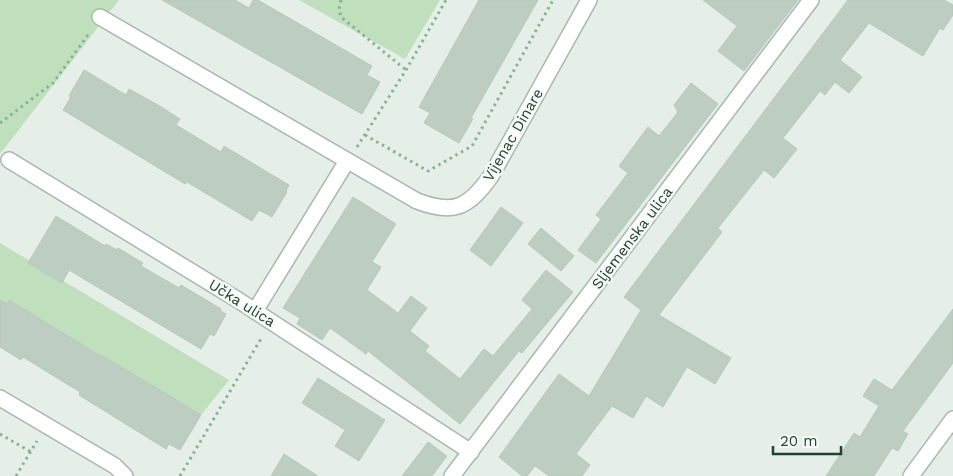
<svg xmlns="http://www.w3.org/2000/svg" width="953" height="476" font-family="'Work Sans',sans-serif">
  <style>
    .green { fill: #c0e0bd }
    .building { fill: #bdcdc1; stroke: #b7c9bb }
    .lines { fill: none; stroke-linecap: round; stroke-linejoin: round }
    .minor-casing { stroke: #a7b8ac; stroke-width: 18 }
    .tertiary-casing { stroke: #a7b8ac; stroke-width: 18 }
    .path { stroke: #84b494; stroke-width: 3; stroke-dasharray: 2.5 4; stroke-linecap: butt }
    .minor { stroke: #fff; stroke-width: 15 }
    .tertiary { stroke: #fff; stroke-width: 15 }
    .labels { text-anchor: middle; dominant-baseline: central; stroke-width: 5; stroke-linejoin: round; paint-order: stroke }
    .street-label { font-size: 15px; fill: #23422e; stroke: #f6fbf7 }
  </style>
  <rect width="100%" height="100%" fill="#e5efe7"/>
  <!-- green -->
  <g class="green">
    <path d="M 0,0 L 119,0 L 0,154 Z"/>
    <path d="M 299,0 L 440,0 L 405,59 Z"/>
    <path d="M 0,243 L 229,380 L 201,415 L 103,356 L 102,357 L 9,300 L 7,304 L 0,300 Z"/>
  </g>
  <!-- building -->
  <g class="building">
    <path d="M 162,0 L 235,0 L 249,8 L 253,0 L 258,0 L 372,66 L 367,75 L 380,82 L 362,114 Z"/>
    <path d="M 479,0 L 538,0 L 471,118 L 473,119 L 459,143 L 424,123 L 430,113 L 419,107 Z"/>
    <path d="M 703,0 L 798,0 L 744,71 L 718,51 L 737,26 Z"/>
    <path d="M 848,0 L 944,0 L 953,5 L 953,15 L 943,30 L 940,28 L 923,56 L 869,23 L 840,60 L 862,77 L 849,93 L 835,82 L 825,95 L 820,91 L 783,138 L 797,149 L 774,178 L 764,170 L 718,228 L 722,232 L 659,315 L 731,358 L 715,384 L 687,367 L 663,407 L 646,396 L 633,418 L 612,406 L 576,454 L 590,465 L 582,476 L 549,476 L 535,466 L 527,476 L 522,476 L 499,457 L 559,374 L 589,396 L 641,310 L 624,297 Z"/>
    <path d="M 84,70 L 126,95 L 129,89 L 158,105 L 180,119 L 176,125 L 221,152 L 224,146 L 289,185 L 286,191 L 287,192 L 272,217 L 259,210 L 252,221 L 187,182 L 185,184 L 63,110 L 71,97 L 69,96 Z"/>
    <path d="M 691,83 L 718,104 L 596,263 L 578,250 L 601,219 L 596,215 L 628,173 L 619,166 L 648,127 L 659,136 L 678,112 L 674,105 Z"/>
    <path d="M 353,197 L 396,224 L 372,262 L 381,267 L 367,290 L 398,313 L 411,296 L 427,308 L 410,331 L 429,346 L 425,351 L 460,379 L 484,349 L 493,356 L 532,309 L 522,300 L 546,270 L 573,292 L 522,353 L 519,351 L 460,424 L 368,351 L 366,354 L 330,328 L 322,340 L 297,324 L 300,318 L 283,308 Z"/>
    <path d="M 501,207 L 523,223 L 491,266 L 470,250 Z"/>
    <path d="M 56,216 L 105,246 L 106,244 L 117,250 L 118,248 L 143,263 L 141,266 L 179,288 L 181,285 L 221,309 L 221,311 L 226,314 L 214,336 L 210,334 L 201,349 L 69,270 L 62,283 L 28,263 Z"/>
    <path d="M 541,228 L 574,256 L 561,271 L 528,244 Z"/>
    <path d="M 0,300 L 7,304 L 9,300 L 102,357 L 103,356 L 201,415 L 180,450 L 169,444 L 166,449 L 79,395 L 80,392 L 23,357 L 21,360 L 0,347 Z"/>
    <path d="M 953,309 L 953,363 L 903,431 L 908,434 L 898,451 L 892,448 L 874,476 L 826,476 L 854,433 L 860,437 L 879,406 L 863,396 L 874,379 L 892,390 Z"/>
    <path d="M 318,378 L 385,420 L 359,461 L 335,446 L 345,430 L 302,403 Z"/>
    <path d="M 428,442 L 447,456 L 432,476 L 402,476 Z"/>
    <path d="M 284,454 L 318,476 L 271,476 Z"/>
  </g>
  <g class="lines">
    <!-- minor casing -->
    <g class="minor-casing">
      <g id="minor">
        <path d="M 100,17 L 417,201 C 454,215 468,208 491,176 L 589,0"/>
        <path d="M 9,160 L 238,300 L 471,452"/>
        <path d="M 255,311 L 347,161"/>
        <path d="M 0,398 L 115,466 L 125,476"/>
        <path d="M 911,476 L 953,419"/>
      </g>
    </g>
    <!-- tertiary casing -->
    <g class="tertiary-casing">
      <path id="tertiary" d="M 452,476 L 811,0"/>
    </g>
    <!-- path -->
    <g class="path">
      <path d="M 341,0 L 339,9 L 341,17 L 406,70"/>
      <path d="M 0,123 L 53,83 L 90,32"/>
      <path d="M 365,135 L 428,171 L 472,146 L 553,0"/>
      <path d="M 357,147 L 406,70 L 446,0"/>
      <path d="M 0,434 L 31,452"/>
      <path d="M 16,476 L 37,441"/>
      <path d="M 180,476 L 262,337"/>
    </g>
    <!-- minor -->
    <use href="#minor" class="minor"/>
    <!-- tertiary -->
    <use href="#tertiary" class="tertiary"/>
  </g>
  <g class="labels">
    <!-- street labels -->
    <g class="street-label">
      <text transform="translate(513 135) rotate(-60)">Vijenac Dinare</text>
      <text transform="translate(632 238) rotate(-53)">Sljemenska ulica</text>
      <text transform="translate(242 303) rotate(32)">Učka ulica</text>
    </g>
  </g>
  <!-- scale -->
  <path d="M773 446v8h68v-8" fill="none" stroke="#23422e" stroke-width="2.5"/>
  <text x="780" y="446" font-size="15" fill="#23422e" stroke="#f6fbf7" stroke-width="4" paint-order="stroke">20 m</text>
</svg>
